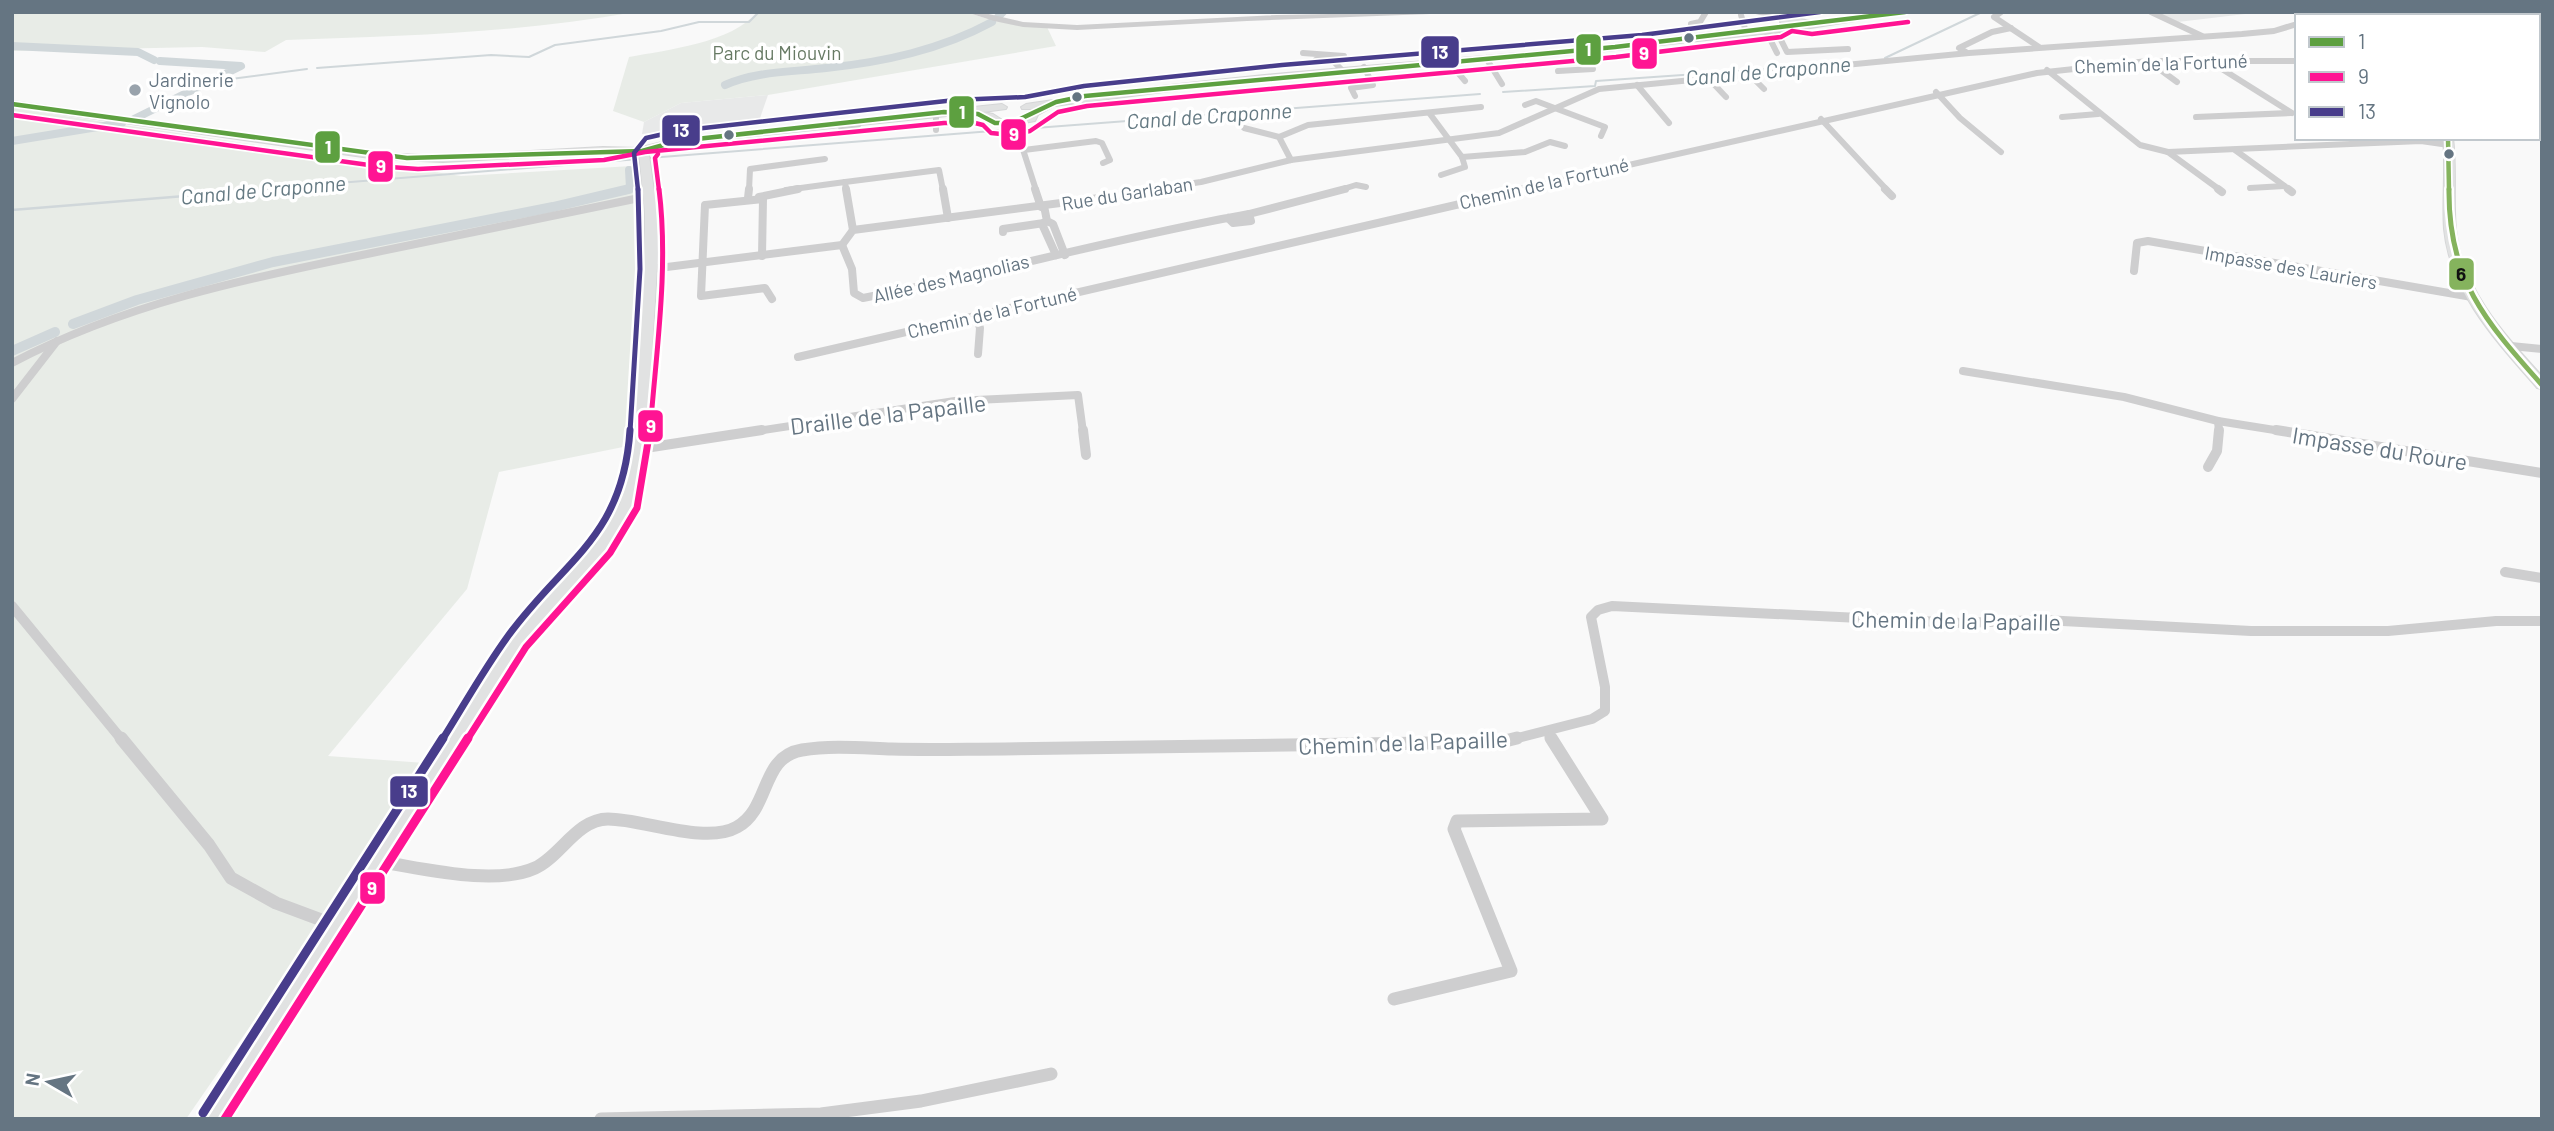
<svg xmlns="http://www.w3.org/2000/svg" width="2554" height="1131" font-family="Barlow,sans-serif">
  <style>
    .built { fill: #e8e9e9 }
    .green { fill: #e8ece7 }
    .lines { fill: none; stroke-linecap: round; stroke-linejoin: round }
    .stream-far1 { stroke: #d0d7da; stroke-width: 2 }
    .stream { stroke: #d0d7da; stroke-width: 2.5 }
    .canal-far1 { stroke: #d0d7da; stroke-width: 8 }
    .canal { stroke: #d0d7da; stroke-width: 10 }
    .secondary-casing { stroke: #d5d6d7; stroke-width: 2 }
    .minor-far3 { stroke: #cececf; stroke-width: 6 }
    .minor-far2 { stroke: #cececf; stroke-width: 8 }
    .minor-far1 { stroke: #cececf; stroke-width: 10 }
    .minor { stroke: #cececf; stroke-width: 13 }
    .tertiary { fill: #cececf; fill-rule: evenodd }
    .secondary { fill: #e1e2e2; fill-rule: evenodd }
    .bus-1-casing { stroke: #fff; stroke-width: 8 }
    .bus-2-far3-casing { stroke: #fff; stroke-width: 8 }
    .bus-2-far2-casing { stroke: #fff; stroke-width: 10 }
    .bus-2-far1-casing { stroke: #fff; stroke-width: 12 }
    .bus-2-casing { stroke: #fff; stroke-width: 14 }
    .bus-3-far3-casing { stroke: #fff; stroke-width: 8 }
    .bus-3-far2-casing { stroke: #fff; stroke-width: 10 }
    .bus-3-far1-casing { stroke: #fff; stroke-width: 12 }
    .bus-3-casing { stroke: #fff; stroke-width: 14 }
    .bus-4-far1-casing { stroke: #fff; stroke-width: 8 }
    .bus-4-casing { stroke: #fff; stroke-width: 10 }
    .bus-1 { stroke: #5da040; stroke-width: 4.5 }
    .bus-2-far3 { stroke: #ff1493; stroke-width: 4.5 }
    .bus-2-far2 { stroke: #ff1493; stroke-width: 5 }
    .bus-2-far1 { stroke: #ff1493; stroke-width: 7 }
    .bus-2 { stroke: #ff1493; stroke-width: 9 }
    .bus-3-far3 { stroke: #483d8b; stroke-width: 4.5 }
    .bus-3-far2 { stroke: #483d8b; stroke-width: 5 }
    .bus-3-far1 { stroke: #483d8b; stroke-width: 7 }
    .bus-3 { stroke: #483d8b; stroke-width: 9 }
    .bus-4-far1 { stroke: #85b35d; stroke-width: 4.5 }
    .bus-4 { stroke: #85b35d; stroke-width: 5 }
    .bus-dot { fill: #657582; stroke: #fff; stroke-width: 2.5 }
    .poi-dot { fill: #99a3ac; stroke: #fff; stroke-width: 2.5 }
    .labels { text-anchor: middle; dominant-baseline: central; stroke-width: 7; stroke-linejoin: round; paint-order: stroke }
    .far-park-label { font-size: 19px; fill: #677a64; stroke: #fff }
    .far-street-label { font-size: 19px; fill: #657582; stroke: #fff }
    .far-poi-label { font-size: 19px; fill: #657582; stroke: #fff; text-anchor: start }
    .far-water-label { font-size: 21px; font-style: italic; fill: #657a83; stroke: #fff }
    .street-label { font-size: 23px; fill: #657582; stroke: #fff }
    .line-badge { stroke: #fff; stroke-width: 2.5 }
    .badge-label { font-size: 19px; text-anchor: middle; font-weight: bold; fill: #fff }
    .pale-badge-label { font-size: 19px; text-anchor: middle; font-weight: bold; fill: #111 }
  </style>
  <rect width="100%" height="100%" fill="#f9f9f9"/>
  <!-- built -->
  <g class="built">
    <path d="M 2157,12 L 2262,12 L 2178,22 Z"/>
    <path d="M 768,95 L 759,121 L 642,134 L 644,122 L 681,103 Z"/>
  </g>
  <!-- green -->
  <g class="green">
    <path d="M 12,12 L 635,12 C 519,33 403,36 286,40 L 265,52 L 202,47 L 12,51 Z"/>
    <path d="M 757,12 L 966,12 L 994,21 L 1047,27 L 1056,46 L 768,95 L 681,103 L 644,122 L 613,111 L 629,57 C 666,50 732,43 757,12 Z"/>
    <path d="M 12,108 L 461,176 L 632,166 L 644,289 L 637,376 L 628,446 L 499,472 L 467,589 L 328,756 L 425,763 L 311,938 L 186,1119 L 12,1119 Z"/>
  </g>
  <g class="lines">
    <!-- stream-far1 -->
    <g class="stream-far1">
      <path d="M 1885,58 L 1982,12"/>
      <path d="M 317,68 L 491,55 L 529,57 L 555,45 L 661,31 L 699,22 L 749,22 L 759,12"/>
      <path d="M 208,82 L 307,69"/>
      <path d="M 1503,92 L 1595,86 L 1596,81 L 1783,68"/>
      <path d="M 1022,129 L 1480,94"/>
      <path d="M 649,158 L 1005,130"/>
      <path d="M 252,190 L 639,159"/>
    </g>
    <!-- stream -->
    <path class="stream" d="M 12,210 L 273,189"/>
    <!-- canal-far1 -->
    <g class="canal-far1">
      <path d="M 998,17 L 1003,12"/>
      <path d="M 12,46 L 138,52 L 154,60"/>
      <path d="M 725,85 C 757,71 792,72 826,68 C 884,62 940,50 992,22"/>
      <path d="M 134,119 L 241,66 L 160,61"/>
      <path d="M 12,141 L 122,123"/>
      <path d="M 626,190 L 630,188 L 629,170"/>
    </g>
    <!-- canal -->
    <g class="canal">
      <path d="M 73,324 L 137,300 L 273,262 L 553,207 L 629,189"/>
      <path d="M 12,351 L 55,332"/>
    </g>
    <!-- secondary casing -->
    <g class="secondary-casing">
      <g id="secondary">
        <path d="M 1886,12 L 1911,12 L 1798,30 L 1606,51 L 1233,83 L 1054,106 L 1038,115 L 1035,121 L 1002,127 L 986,119 L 966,114 L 678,144 L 653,150 L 649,155 L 657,213 L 657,269 L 646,449 L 634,504 L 607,551 L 524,645 L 225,1119 L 201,1119 L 512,637 L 596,544 L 620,504 L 632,449 L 645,269 L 645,213 L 639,154 L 603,153 L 443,162 L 377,159 L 12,107 L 12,101 L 377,153 L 443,156 L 603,147 L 638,148 L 678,138 L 1002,104 L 1007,107 L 1006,109 L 983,112 L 993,114 L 1004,121 L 1027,117 L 1034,109 L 1022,109 L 1021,107 L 1026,104 C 1210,76 1394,64 1579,48 C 1648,42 1715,30 1784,25 L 1780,22 L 1781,20 L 1791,17 L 1815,22 Z"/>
        <path d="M 2299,12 L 2309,12 L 2313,16 L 2303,16 Z"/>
        <path d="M 2443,138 L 2453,138 C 2457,169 2453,200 2456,230 C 2462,289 2504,334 2542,376 L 2542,389 L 2537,388 C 2497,342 2450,293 2444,229 C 2442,199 2446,169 2443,138 Z"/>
      </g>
    </g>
    <!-- minor-far3 -->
    <g class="minor-far3">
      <path d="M 2001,12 L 1994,17 L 2039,47"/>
      <path d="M 2151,12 L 2202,36"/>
      <path d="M 2432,12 L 2434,16"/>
      <path d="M 1741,15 L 1746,32"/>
      <path d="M 1691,24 L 1700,22 L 1706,12"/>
      <path d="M 1775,28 L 1787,52 L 1848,49"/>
      <path d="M 1765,29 L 1777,53"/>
      <path d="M 2538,42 L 2542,38"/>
      <path d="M 1966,52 L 1959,48 L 1992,32 L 2011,28"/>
      <path d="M 1303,53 L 1344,56 L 1316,60 L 1333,61 L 1342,70"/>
      <path d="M 1486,58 L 1502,84"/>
      <path d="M 2206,59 L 2292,113"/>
      <path d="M 2147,60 L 2177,82"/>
      <path d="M 1448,61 L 1465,81"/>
      <path d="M 2047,70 L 2140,145 L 2168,152 L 2220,190"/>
      <path d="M 1558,71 L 1593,69 L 1579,51"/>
      <path d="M 1749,74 L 1764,89"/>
      <path d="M 2538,74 L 2542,77"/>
      <path d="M 1708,78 L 1726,97"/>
      <path d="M 1637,85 L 1669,123"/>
      <path d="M 1936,92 L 1960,118 L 2001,152"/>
      <path d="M 1355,96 L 1351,88 L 1373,85 L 1364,67"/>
      <path d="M 1525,105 L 1536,101 L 1605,127 L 1601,136"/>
      <path d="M 1430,114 L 1462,157 L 1465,167 L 1441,175"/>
      <path d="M 936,117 L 936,130"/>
      <path d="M 2062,117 L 2098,114"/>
      <path d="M 2196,117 L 2291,113"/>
      <path d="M 1821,119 L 1887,190"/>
      <path d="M 841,123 L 841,127 L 858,125 L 858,121"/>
      <path d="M 1244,128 L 1279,137 L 1291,160"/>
      <path d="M 2538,129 L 2542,132"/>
      <path d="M 1017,131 L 1036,190"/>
      <path d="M 1279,137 L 1308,125 L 1481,107"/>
      <path d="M 1024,150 L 1096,141 L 1102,143 L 1110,160 L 1103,163"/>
      <path d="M 2235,150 L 2290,190"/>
      <path d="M 2168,152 L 2421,141 L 2449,145"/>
      <path d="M 1462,157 L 1525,152 L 1550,142 L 1565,146"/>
      <path d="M 2250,188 L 2284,186"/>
      <path d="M 749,190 L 750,169 L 825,159"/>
      <path d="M 786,190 L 845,182"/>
      <path d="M 846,190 L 845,182 L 939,170 L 943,190"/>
      <path d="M 1145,190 L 1201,182 L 1291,160 L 1499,133 L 1599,89 L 1969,53 L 2242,34 L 2274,31 L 2297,24"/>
      <path d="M 1340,190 L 1356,185 L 1366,187"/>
      <path d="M 1518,190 L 2037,73 L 2148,61 L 2297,61"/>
    </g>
    <!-- minor-far2 -->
    <g class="minor-far2">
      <path d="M 846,189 L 853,230"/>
      <path d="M 943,189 L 948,218"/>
      <path d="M 1035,189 L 1041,207"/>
      <path d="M 1885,189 L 1892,196"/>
      <path d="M 2218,189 L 2222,192"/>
      <path d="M 2288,189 L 2292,192"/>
      <path d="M 759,197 L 798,189"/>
      <path d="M 748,198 L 749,189"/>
      <path d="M 1044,206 L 1047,221 L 1053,224 L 1065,255"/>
      <path d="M 1249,214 L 1345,189"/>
      <path d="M 1047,221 L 1042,224 L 1056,255"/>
      <path d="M 1003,232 L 1003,229 L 1044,223"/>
      <path d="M 842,245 L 852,269 L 854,293 L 863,298 C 993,273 1119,237 1249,214 L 1251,221 L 1233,223 L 1228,218"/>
      <path d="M 762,256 L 763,199 L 705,205 L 701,296 L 765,288 L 772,299"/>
      <path d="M 651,269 L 842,245 L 853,230 L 1138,193 L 1150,189"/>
      <path d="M 2134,271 L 2137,243 L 2148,241 L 2472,297"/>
      <path d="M 976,316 L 980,328 L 978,354"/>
      <path d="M 2511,346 L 2542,349"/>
      <path d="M 798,357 L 1525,189"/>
      <path d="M 12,363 C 124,304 244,279 367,254 C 461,235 555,215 649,196"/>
      <path d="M 1963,371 L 2124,397 L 2218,421 L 2287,432"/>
      <path d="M 12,399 L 57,341"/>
      <path d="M 2218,421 L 2219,432"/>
      <path d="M 750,432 L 955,401 L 1078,395 L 1083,432"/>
    </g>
    <!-- minor-far1 -->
    <g class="minor-far1">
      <path d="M 1083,430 L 1086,455"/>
      <path d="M 2276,430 L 2542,473"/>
      <path d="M 639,449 L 762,430"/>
      <path d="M 2208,467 L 2217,451 L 2219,430"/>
      <path d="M 2505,572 L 2542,578"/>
      <path d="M 12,606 L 122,740"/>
      <path d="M 1547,731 L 1553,740"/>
      <path d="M 1510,740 L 1592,719 L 1605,711 L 1605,687 L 1591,617 L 1598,610 L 1612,606 L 1962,623 L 2044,620 L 2251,631 L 2388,631 L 2496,621 L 2542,621"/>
    </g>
    <!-- minor -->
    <g class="minor">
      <path d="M 121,738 L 209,845 L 231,878 L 276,903 L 335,925"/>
      <path d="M 375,861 C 419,867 493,887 535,868 C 560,857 577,819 608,819 C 643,819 706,845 737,827 C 771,808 760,757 802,750 C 832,745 862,748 892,749 C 930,750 967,749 1005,749 C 1171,747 1336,744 1501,742 L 1517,738"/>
      <path d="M 1394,999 L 1511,971 L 1454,829 L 1457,821 L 1602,819 L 1551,738"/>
      <path d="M 601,1119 L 821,1114 L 921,1101 L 1051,1074"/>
    </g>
    <!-- tertiary -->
    <g class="tertiary">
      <path d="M 966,12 L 980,12 L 1023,22 L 1077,25 L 1277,15 L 1434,12 L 1430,14 L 1247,21 L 1077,30 L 1023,27 L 994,21 Z"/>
      <path d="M 1747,12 L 1763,12 L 1793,20 L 1789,22 Z"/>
    </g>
    <!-- secondary -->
    <use href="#secondary" class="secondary"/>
    <!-- bus-1 casing -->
    <g class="bus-1-casing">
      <path id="bus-1" d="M 12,104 L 407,158 L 642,151 L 678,141 L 944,112 L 978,114 L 995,123 L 1012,123 L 1056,102 L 1085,96 L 1615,47 L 1905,12"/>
    </g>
    <!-- bus-2-far3 casing -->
    <g class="bus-2-far3-casing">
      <g id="bus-2-far3">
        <path d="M 12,115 L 376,166 L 418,169 L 604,160 L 645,152 L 944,123 L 975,123 L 983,125 L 991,133 L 1011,135 L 1030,131 L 1058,112 L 1087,106 L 1616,57 L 1781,37 L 1792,31 L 1812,34 L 1908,22"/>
        <path d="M 658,154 L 655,158 L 659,190"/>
      </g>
    </g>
    <!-- bus-2-far2 casing -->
    <g class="bus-2-far2-casing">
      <path id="bus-2-far2" d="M 650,432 C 656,352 669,268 659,189"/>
    </g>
    <!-- bus-2-far1 casing -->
    <g class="bus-2-far1-casing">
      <path id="bus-2-far1" d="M 467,740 L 526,647 L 610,553 L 637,508 L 650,430"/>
    </g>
    <!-- bus-2 casing -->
    <g class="bus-2-casing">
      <path id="bus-2" d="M 225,1119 L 468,738"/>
    </g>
    <!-- bus-3-far3 casing -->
    <g class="bus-3-far3-casing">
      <path id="bus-3-far3" d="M 638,190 L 634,153 L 646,138 L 677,131 L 955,100 L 1025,97 L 1084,86 L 1282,65 L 1642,35 L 1820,12"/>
    </g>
    <!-- bus-3-far2 casing -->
    <g class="bus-3-far2-casing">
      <path id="bus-3-far2" d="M 630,432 L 640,269 L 638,189"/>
    </g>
    <!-- bus-3-far1 casing -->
    <g class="bus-3-far1-casing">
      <path id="bus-3-far1" d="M 442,740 C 464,705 484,669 508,636 C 564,559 623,538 630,430"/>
    </g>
    <!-- bus-3 casing -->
    <g class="bus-3-casing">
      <path id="bus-3" d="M 203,1113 L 443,738"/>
    </g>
    <!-- bus-4-far1 casing -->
    <g class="bus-4-far1-casing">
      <path id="bus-4-far1" d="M 2448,138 L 2449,190"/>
    </g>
    <!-- bus-4 casing -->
    <g class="bus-4-casing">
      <path id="bus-4" d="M 2449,189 C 2448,279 2485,321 2542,385"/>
    </g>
    <!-- bus-1 -->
    <use href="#bus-1" class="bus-1"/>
    <!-- bus-2-far3 -->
    <use href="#bus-2-far3" class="bus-2-far3"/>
    <!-- bus-2-far2 -->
    <use href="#bus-2-far2" class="bus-2-far2"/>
    <!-- bus-2-far1 -->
    <use href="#bus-2-far1" class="bus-2-far1"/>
    <!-- bus-2 -->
    <use href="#bus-2" class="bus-2"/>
    <!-- bus-3-far3 -->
    <use href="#bus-3-far3" class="bus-3-far3"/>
    <!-- bus-3-far2 -->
    <use href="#bus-3-far2" class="bus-3-far2"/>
    <!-- bus-3-far1 -->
    <use href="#bus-3-far1" class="bus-3-far1"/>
    <!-- bus-3 -->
    <use href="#bus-3" class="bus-3"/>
    <!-- bus-4-far1 -->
    <use href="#bus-4-far1" class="bus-4-far1"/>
    <!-- bus-4 -->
    <use href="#bus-4" class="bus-4"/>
  </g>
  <!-- markers -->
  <g class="bus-dot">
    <circle cx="1689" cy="38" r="6"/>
    <circle cx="1077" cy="97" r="6"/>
    <circle cx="729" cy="135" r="6"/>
    <circle cx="2449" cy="154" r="6"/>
  </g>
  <circle class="poi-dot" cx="135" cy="90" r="7"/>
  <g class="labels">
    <!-- far-park labels -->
    <g class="far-park-label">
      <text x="777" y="52">Parc du Miouvin</text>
    </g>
    <!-- far-street labels -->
    <g class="far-street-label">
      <text transform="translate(2161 63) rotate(-2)">Chemin de la Fortuné</text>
      <text transform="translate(1544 183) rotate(-13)">Chemin de la Fortuné</text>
      <text transform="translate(1127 193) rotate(-9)">Rue du Garlaban</text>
      <text transform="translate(2291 267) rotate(10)">Impasse des Lauriers</text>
      <text transform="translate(951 278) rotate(-13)">Allée des Magnolias</text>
      <text transform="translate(992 312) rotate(-13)">Chemin de la Fortuné</text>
    </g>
    <!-- far-poi labels -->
    <g class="far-poi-label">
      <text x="149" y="79">Jardinerie<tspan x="149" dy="22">Vignolo</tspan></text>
    </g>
    <!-- far-water labels -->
    <g class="far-water-label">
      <text transform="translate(1768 70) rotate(-5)">Canal de Craponne</text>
      <text transform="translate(1209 115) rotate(-4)">Canal de Craponne</text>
      <text transform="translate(263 189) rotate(-5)">Canal de Craponne</text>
    </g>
    <!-- street labels -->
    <g class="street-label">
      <text transform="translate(888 414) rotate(-7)">Draille de la Papaille</text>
      <text transform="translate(2380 448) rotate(9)">Impasse du Roure</text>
      <text transform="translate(1956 620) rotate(1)">Chemin de la Papaille</text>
      <text transform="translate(1403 742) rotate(-2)">Chemin de la Papaille</text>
    </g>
  </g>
  <g class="line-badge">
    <rect x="1575" y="33" width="27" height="33" rx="7" fill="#5da040"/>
    <rect x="1420" y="35" width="40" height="34" rx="7" fill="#483d8b"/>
    <rect x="1631" y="37" width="27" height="33" rx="7" fill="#ff1493"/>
    <rect x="948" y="95" width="27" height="34" rx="7" fill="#5da040"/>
    <rect x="661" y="114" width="40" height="33" rx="7" fill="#483d8b"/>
    <rect x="1000" y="118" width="27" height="33" rx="7" fill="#ff1493"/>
    <rect x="314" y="130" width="27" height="34" rx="7" fill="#5da040"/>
    <rect x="367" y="150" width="27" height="33" rx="7" fill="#ff1493"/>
    <rect x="2448" y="257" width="27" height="34" rx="7" fill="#85b35d"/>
    <rect x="637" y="409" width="27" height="34" rx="7" fill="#ff1493"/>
    <rect x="389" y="775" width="40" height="33" rx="7" fill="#483d8b"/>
    <rect x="359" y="871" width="27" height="34" rx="7" fill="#ff1493"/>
  </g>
  <g class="badge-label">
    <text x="1588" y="56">1</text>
    <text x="1440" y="59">13</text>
    <text x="1644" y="60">9</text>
    <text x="962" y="119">1</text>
    <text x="681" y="137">13</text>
    <text x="1014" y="141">9</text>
    <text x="328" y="154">1</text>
    <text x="381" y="173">9</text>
    <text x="651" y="433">9</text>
    <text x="409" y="798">13</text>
    <text x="372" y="895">9</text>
  </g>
  <g class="pale-badge-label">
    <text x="2461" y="281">6</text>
  </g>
  <!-- border -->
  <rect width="2554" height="1131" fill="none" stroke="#657582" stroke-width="28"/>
  <!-- legend -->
  <rect x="2295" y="14" width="245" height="126" fill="#ffffff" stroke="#c1c8cd" stroke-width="2"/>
  <rect x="2309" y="37" width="35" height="10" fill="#5da040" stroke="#c1c8cd" stroke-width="2"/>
  <text x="2358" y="49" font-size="21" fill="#657582">1</text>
  <rect x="2309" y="72" width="35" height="10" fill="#ff1493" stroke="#c1c8cd" stroke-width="2"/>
  <text x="2358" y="84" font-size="21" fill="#657582">9</text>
  <rect x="2309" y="107" width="35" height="10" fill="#483d8b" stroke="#c1c8cd" stroke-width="2"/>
  <text x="2358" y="119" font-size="21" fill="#657582">13</text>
  <!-- north arrow -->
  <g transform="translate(49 1082) rotate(279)" stroke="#ffffff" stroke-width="5" paint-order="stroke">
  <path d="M0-5L12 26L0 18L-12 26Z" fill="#657582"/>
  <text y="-10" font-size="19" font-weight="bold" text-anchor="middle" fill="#657582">N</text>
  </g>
</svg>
